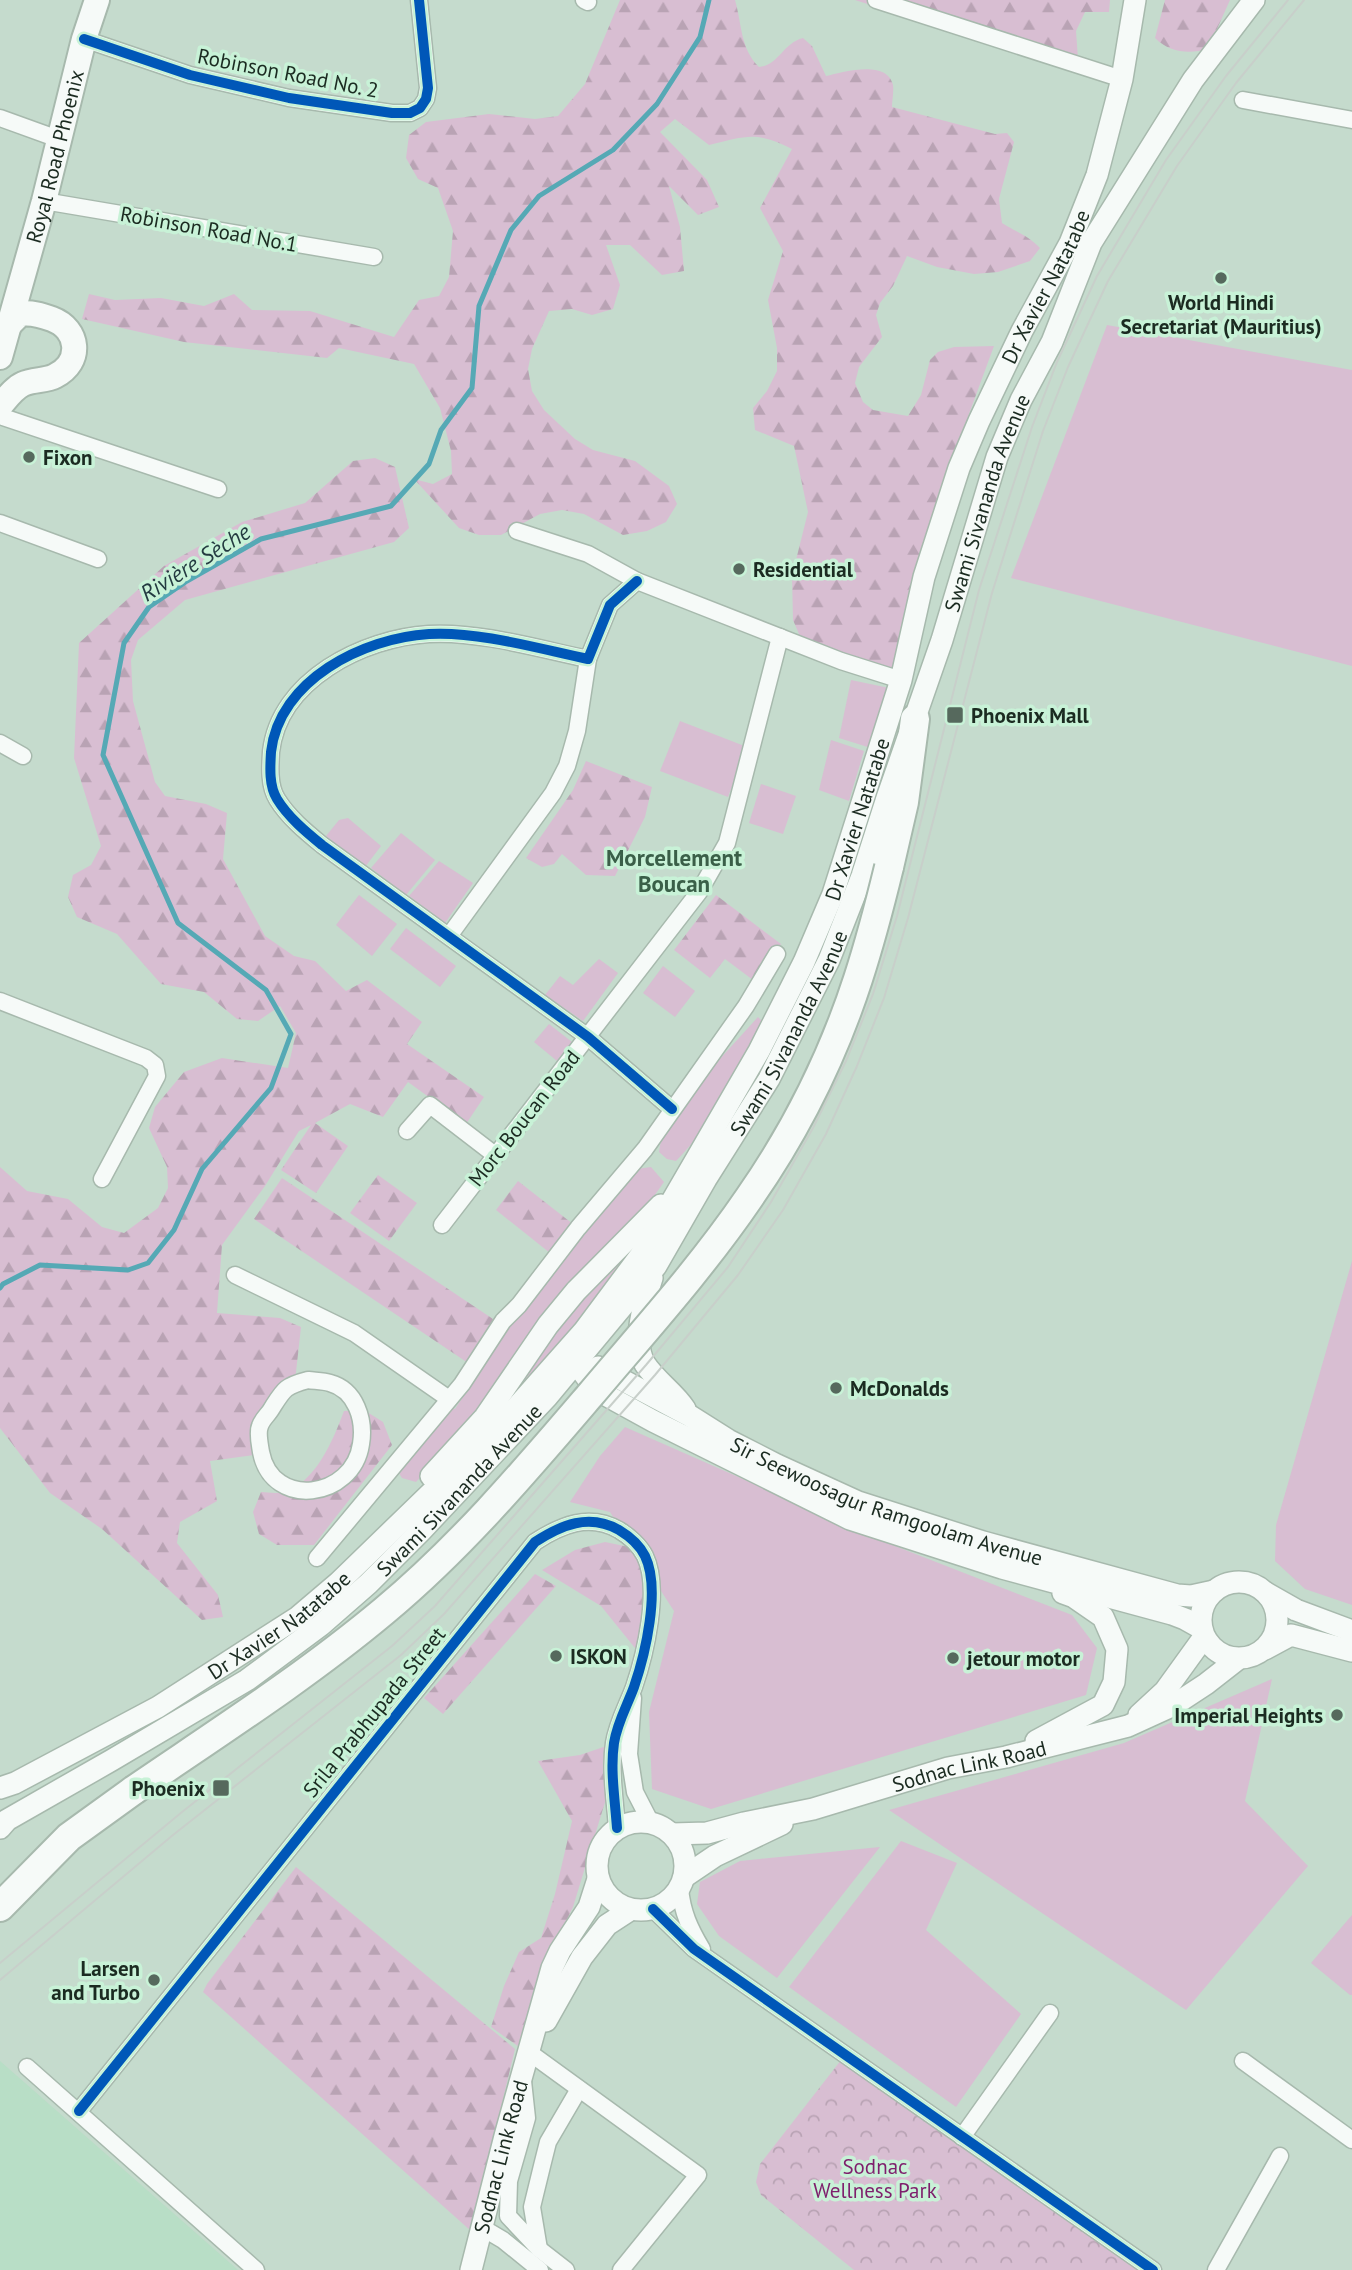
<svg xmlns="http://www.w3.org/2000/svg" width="1352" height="2270" font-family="'PT Sans',sans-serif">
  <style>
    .built { fill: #b8dec6 }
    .green { fill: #d8bed2 }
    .forest { fill: url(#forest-firs) }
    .park { fill: url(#park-crowns) }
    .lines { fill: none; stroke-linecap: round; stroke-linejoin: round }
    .stream { stroke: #55a9b5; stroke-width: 5 }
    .street-casing { stroke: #a7b9ad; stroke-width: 19 }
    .secondary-casing { stroke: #a7b9ad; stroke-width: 24 }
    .primary-casing { stroke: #a7b9ad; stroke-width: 28 }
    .highway-casing { stroke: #a7b9ad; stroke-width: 32 }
    .street { stroke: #f6faf8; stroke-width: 16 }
    .secondary { stroke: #f6faf8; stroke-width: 21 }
    .primary { stroke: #f6faf8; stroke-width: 24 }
    .highway { stroke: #f6faf8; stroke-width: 28 }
    .tram { stroke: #c8cfca; stroke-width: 2 }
    .highway-bridge-casing { stroke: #a7b9ad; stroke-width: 32; stroke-linecap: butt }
    .highway-bridge { stroke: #f6faf8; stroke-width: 28 }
    .cycleway-casing { stroke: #c8f2d7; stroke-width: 15 }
    .cycleway { stroke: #0057b8; stroke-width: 10 }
    .poi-dot { fill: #56695d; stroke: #c8f2d7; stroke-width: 2.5 }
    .labels { text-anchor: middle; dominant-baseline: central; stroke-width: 7; stroke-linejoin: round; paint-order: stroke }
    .street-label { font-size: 21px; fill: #1b2b21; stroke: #c8f2d7 }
    .poi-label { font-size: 21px; font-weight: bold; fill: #1b2b21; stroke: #c8f2d7; text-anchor: start }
    .park-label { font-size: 21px; fill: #7e1f6c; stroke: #c8f2d7 }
    .water-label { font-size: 23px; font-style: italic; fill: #243b41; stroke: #c8f2d7 }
    .neighbourhood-label { font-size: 23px; font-weight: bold; fill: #3a5f48; stroke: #c8f2d7 }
  </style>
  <defs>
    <pattern id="forest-firs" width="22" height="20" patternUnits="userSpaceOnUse" patternTransform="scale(1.75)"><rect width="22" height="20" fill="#d8bed2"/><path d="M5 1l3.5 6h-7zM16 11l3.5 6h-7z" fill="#b9a3b4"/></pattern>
    <pattern id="park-crowns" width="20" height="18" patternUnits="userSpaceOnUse" patternTransform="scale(1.75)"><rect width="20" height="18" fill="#d8bed2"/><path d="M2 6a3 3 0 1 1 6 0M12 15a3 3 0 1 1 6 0" fill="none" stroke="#b9a3b4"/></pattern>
  </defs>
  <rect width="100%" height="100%" fill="#c5dbcd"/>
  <!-- built -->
  <path class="built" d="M 0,2061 L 238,2270 L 0,2270 Z"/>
  <!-- green -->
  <g class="green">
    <path d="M 1107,325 L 1352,370 L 1352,666 L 1011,578 Z"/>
    <path d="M 851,680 L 894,689 L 874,749 L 839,738 Z"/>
    <path d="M 680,721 L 747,747 L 728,797 L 660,771 Z"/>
    <path d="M 831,740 L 864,751 L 849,801 L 819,790 Z"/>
    <path d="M 761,784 L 796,796 L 783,834 L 749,823 Z"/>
    <path d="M 348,818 L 381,846 L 365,867 L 326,836 L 339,820 Z"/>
    <path d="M 401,833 L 435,860 L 406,895 L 371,868 Z"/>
    <path d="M 439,861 L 473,883 L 445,923 L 409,896 Z"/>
    <path d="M 359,895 L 397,924 L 372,956 L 336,925 Z"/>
    <path d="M 406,928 L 456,966 L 440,987 L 390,949 Z"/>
    <path d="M 599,959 L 618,973 L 583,1021 L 545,995 L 560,976 L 573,985 Z"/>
    <path d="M 663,966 L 695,991 L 675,1017 L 643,993 Z"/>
    <path d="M 758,1017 L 763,1022 C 738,1070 715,1122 676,1161 L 667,1159 L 659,1152 L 661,1140 L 708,1072 Z"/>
    <path d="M 549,1024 L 572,1042 L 557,1061 L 534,1042 Z"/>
    <path d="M 651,1167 L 664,1182 L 647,1206 L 472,1419 L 416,1482 L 402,1478 L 395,1467 L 445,1403 L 455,1409 L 514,1319 L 637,1169 Z"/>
    <path d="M 659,1212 L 580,1322 L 484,1431 L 533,1352 Z"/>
    <path d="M 1352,1261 L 1352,1605 L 1305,1589 L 1275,1561 L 1276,1525 Z"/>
    <path d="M 625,1427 L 895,1546 L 1072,1615 L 1097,1648 L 1086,1695 L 711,1809 L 652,1789 L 649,1712 L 674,1611 L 610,1512 L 570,1502 L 600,1456 Z"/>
    <path d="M 1272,1679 L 1245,1801 L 1308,1866 L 1186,2010 L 889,1810 L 1124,1743 Z"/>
    <path d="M 901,1841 L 957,1863 L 926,1930 L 1021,2014 L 956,2107 L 789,1987 Z"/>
    <path d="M 880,1847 L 777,1978 L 719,1936 L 697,1904 L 700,1882 L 740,1861 Z"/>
    <path d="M 1352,1915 L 1352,1995 L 1350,1995 L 1311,1963 Z"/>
  </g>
  <!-- forest -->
  <g class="forest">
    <path d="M 620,0 L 735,0 C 742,24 740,48 759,67 C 779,65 783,43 803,38 L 812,46 L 826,76 C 843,72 887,59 893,85 C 894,91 892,101 892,107 L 995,134 L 1007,133 L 1014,142 L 999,199 L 1002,223 C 1016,232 1029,236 1040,248 L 1030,261 L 998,272 L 974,274 L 937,267 L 907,256 L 893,286 L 880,303 L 876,315 L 882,337 L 859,367 L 855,383 L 863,402 L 873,410 L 908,416 L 921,395 L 930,360 L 938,352 L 954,347 L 994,346 L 938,498 L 929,531 L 898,675 L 802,641 L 793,620 L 792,576 L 808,512 L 794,446 L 755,430 L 753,408 L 767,391 L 777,371 L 777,348 L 768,300 L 783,251 L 760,208 L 792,149 C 755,131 748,136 709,145 L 675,119 L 660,132 L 707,180 L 719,207 L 698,215 L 669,186 L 680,227 L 684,271 L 662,275 L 630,245 L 606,245 L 620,285 L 613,309 L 592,315 L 572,309 L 549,311 L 532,349 L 528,369 L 532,391 L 544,410 L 575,439 L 593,450 L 635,461 L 669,486 L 677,504 L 666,522 L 647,531 L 623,535 L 584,514 L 562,510 L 540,514 L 501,535 L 479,535 L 459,528 L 414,479 L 433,484 L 452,474 L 451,451 L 440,408 L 414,364 L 339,348 L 327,358 L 184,342 L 82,319 L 89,294 L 115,300 L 161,298 L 204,306 L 234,294 L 252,310 L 310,311 L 394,337 L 419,300 L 439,296 L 449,277 L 453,231 L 438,188 L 418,179 L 406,158 L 409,135 L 426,122 L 489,114 L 535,119 L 558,116 L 585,84 Z"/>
    <path d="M 855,0 L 1110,0 L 1109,12 L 1085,12 L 1076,31 L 1079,73 Z"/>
    <path d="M 1165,0 L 1230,0 L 1208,49 C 1189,54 1170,53 1155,38 Z"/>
    <path d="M 375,458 L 395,467 L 409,528 L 394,542 L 185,600 L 138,640 L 131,660 L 133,701 L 155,782 L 165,796 L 206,804 L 227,813 L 223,859 L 265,936 L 294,956 L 315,961 L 346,991 L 367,980 L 422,1022 L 407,1044 L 484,1097 L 466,1124 L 408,1082 L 383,1117 L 350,1104 L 315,1123 L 348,1146 L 316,1193 L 281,1170 L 311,1125 L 299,1131 L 265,1186 L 222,1245 L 217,1313 L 280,1318 L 301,1327 L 294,1390 L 282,1408 L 263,1417 L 267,1439 L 254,1455 L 210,1461 L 217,1501 L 180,1522 L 177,1543 L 218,1595 L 223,1617 L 202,1620 L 102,1529 L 50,1493 L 0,1428 L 0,1167 L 27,1191 L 68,1199 L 102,1227 L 124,1233 L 158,1208 L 168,1188 L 167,1167 L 149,1128 L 155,1107 L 184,1072 L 222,1058 L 288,1068 L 296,1033 L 280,1006 L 258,1021 L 237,1019 L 204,992 L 161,984 L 117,934 L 77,917 L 68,897 L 73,875 L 91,865 L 101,846 L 74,758 L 79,643 L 164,566 L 242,522 L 305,503 L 353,461 Z"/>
    <path d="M 586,761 L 652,787 L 645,817 L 615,876 L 586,875 L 562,854 L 554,864 L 542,867 L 526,858 L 573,790 Z"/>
    <path d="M 716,895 L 781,944 L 753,980 L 725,959 L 710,978 L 674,950 Z"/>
    <path d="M 378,1175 L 417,1203 L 389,1241 L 350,1213 Z"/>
    <path d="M 282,1178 L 499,1323 L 471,1365 L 254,1219 Z"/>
    <path d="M 518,1181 L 578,1228 L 555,1257 L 496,1210 Z"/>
    <path d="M 364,1410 L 383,1422 L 392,1445 L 314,1545 L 277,1545 L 259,1534 L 253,1512 L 261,1492 C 267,1492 276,1494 283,1492 C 316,1483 333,1440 344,1411 Z"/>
    <path d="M 605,1542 L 634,1548 L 648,1583 L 639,1653 L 601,1606 L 542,1570 L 575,1550 Z"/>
    <path d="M 535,1574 L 556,1586 L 443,1714 L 424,1698 Z"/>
    <path d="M 624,1740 L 573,1907 L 548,1958 L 522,2049 L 491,2027 L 504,1986 L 519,1952 L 541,1938 L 555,1894 L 572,1821 L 538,1761 L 580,1755 Z"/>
    <path d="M 296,1867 L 515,2049 L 471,2231 L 203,1992 L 207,1984 Z"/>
  </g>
  <!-- park -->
  <path class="park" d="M 845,2055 L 1153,2270 L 854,2270 L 761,2195 L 756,2182 L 760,2164 Z"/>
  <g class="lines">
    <!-- stream -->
    <path class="stream" d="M 0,1288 L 3,1284 L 40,1265 L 128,1270 L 148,1263 L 174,1230 L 202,1169 L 271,1088 L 291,1034 L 266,990 L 178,923 L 103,755 L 124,643 L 149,607 L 187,581 L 261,539 L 391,506 L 429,464 L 441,430 L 472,388 L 479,306 L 511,230 L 539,196 L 613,150 L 657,104 L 700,37 L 709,0"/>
    <!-- street casing -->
    <g class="street-casing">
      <g id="street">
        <path d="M 584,0 L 588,2"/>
        <path d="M 876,0 L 1122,79"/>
        <path d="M 84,39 L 190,75 L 289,98 L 392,113 L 410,113 L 420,108 L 426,99 L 428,88 L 419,0"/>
        <path d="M 1243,100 L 1352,120"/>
        <path d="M 0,118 L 61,140"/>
        <path d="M 44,201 L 374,257"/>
        <path d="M 0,416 L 218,489"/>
        <path d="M 0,523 L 98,559"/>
        <path d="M 517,531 L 588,554 L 637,581 L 841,661 L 901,680"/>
        <path d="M 637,581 L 610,605 L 588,659 C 540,649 478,631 429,634 C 363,638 279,680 271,752 C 270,768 269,786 277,799 C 288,817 306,832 322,845 L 588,1037 L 672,1109"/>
        <path d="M 0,743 L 23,756"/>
        <path d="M 449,936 L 553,793 L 567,766 L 577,731 L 588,659"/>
        <path d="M 0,1001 L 146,1058 L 155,1065 L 157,1076 L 102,1179"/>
        <path d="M 407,1131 L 430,1105 L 495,1155"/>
        <path d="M 442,1225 L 699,892 L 727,843 L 780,637"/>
        <path d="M 235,1275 L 354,1333 L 449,1399"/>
        <path d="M 308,1380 C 315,1381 323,1381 330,1383 C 356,1390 365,1420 361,1444 C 353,1499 272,1510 261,1452 C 260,1445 257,1433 260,1426 C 262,1419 269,1414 272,1408 C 284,1389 285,1386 308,1380 Z"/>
        <path d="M 317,1558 L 462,1384 L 503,1321 L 519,1305 L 578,1228 L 645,1149 L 746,1006 L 777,954"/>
        <path d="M 633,1698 L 629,1754 L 635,1792 L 651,1823"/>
        <path d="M 680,1888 C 682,1912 690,1929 702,1949"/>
        <path d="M 653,1909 L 694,1949 L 1153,2270"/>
        <path d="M 530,2053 L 698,2175 L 621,2270"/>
        <path d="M 1243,2061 L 1352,2140"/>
        <path d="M 27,2067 L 256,2270"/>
        <path d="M 523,2081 L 527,2118 L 509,2181 L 508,2216 L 539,2249 L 566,2270"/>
        <path d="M 79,2111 L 535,1542 C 561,1525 589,1513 619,1530 C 629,1536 640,1546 645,1556 C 661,1589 645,1655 634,1687 C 627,1706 617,1723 614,1743 C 610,1770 615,1800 617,1828"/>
        <path d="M 962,2137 L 1050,2013"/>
        <path d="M 481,2227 L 503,2240 L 540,2270"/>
        <path d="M 539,2249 L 532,2207 L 542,2166 L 548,2142 L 579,2089"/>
        <path d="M 1216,2270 L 1280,2156"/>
      </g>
    </g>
    <!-- secondary casing -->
    <g class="secondary-casing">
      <g id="secondary">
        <path d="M 652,1278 C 645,1300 631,1342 645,1364 C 656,1381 674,1392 685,1409"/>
        <path d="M 577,1348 L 577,1361 L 582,1371 L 590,1382 L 602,1393 L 653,1421 L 850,1519 L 1002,1568 L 1172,1614 L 1185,1619 L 1201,1628"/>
        <path id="s1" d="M 598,1367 L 690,1416 L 728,1440 L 777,1465 L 858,1502 L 983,1542 L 1177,1595 L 1191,1596 L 1214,1591"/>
        <path d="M 431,1476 L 485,1417 L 548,1325 L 576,1291 L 661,1205"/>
        <circle cx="1239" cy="1620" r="38"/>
        <path d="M 1266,1593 L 1296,1610 L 1352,1631"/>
        <path d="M 1265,1649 L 1291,1635 L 1352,1651"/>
        <path d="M 1139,1715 L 1165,1691 L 1204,1637"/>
        <path d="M 1036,1741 L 1103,1705 L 1114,1682 L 1117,1649 L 1103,1617 L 1074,1597 L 1063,1593"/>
        <path id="s2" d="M 0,1788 L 15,1783 L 158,1707 L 298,1617 L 338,1583 L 499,1427 L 584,1331 L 640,1256 L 759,1051 L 804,962 L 833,894 L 901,680 L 924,577 L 959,468 L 979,421 L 1022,331 L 1070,243 L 1097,175 L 1122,79 L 1135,0"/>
        <circle cx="641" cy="1866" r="44"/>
        <path id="s3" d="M 0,1828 L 7,1820 L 112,1760 L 247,1680 L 321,1625 L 368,1584 L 421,1531 L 547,1397 L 656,1266 L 706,1179 L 769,1079 L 829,960 L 862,876 L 887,798 L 942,640 L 997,457 L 1021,400 L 1052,342 L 1091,243 L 1193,80 L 1254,0"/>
        <path id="s4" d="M 672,1834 L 707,1833 L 744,1823 L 813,1809 L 948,1768 L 1006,1757 L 1128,1726 L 1174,1705 L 1206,1684 L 1238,1659"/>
        <path d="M 684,1877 L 715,1856 L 782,1824"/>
        <path d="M 546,2021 L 582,1957 L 607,1925 L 630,1910"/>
        <path id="s5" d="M 471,2270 L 505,2136 L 552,1968 L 560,1951 L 589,1907 L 598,1879"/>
      </g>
    </g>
    <!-- primary casing -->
    <g class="primary-casing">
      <g id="primary">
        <path id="s6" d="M 0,357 L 44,201 L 84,39 L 97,0"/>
        <path d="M 0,406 C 7,398 14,388 23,384 C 33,379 46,381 55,376 C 83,362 79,329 52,319 C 41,315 31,312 20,314 L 8,326"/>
      </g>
    </g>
    <!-- highway casing -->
    <g class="highway-casing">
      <g id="highway">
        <path d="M 889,867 L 904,802 L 915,719"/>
        <path d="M 0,1907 L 69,1837 L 134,1790"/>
      </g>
    </g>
    <!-- street -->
    <use href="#street" class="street"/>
    <!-- secondary -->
    <use href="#secondary" class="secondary"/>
    <!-- primary -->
    <use href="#primary" class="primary"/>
    <!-- highway -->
    <use href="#highway" class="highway"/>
    <!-- tram -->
    <g class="tram">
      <path d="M 0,1963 L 182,1812 L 392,1646 L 435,1606 L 646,1365 L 728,1267 L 771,1202 L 813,1128 L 846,1061 L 873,994 L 897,916 L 979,590 L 1032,427 L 1057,362 L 1097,276 L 1166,160 L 1226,76 L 1288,0"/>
      <path d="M 0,1980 L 173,1835 L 401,1655 L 444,1614 L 655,1375 L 738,1275 L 783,1210 L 826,1134 L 857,1066 L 884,998 L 908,918 L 992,593 L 1043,431 L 1068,367 L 1108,281 L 1177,166 L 1236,83 L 1304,0"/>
    </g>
    <!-- highway-bridge casing -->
    <g class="highway-bridge-casing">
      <path id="highway-bridge" d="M 134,1790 C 219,1732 305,1677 384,1611 C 461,1547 526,1470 591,1394 C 645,1330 702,1267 749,1198 C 795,1132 833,1056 858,979 C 870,942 880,904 889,867"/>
    </g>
    <!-- highway-bridge -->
    <use href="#highway-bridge" class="highway-bridge"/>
    <!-- cycleway casing -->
    <g class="cycleway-casing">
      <g id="cycleway">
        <path d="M 84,39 L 190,75 L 289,98 L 392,113 L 410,113 L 420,108 L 426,99 L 428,88 L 419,0"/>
        <path d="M 637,581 L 610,605 L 588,659 C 540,649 478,631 429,634 C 363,638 279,680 271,752 C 270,768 269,786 277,799 C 288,817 306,832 322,845 L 588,1037 L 672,1109"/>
        <path d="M 653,1909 L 694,1949 L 1153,2270"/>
        <path d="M 79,2111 L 535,1542 C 561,1525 589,1513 619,1530 C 629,1536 640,1546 645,1556 C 661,1589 645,1655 634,1687 C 627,1706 617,1723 614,1743 C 610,1770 615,1800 617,1828"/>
      </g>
    </g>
    <!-- cycleway -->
    <use href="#cycleway" class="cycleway"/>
  </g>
  <!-- markers -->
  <g class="poi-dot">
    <circle cx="1221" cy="278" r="7"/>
    <circle cx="29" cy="457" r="7"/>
    <circle cx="739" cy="569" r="7"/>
    <rect x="946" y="706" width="18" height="18" rx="3.5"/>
    <circle cx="836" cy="1388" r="7"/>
    <circle cx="556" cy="1656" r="7"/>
    <circle cx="953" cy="1658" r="7"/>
    <circle cx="1337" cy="1715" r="7"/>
    <rect x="212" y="1779" width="18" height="18" rx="3.5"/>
    <circle cx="154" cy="1980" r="7"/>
  </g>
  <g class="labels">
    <!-- street labels -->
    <g class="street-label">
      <text transform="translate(288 73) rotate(11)">Robinson Road No. 2</text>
      <text stroke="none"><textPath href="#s6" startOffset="208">Royal Road Phoenix</textPath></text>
      <text transform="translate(209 229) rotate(10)">Robinson Road No.1</text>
      <text stroke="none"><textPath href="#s2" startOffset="1899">Dr Xavier Natatabe</textPath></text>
      <text stroke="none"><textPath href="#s3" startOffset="1708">Swami Sivananda Avenue</textPath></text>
      <text stroke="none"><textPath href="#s2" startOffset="1332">Dr Xavier Natatabe</textPath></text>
      <text stroke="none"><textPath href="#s3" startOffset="1141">Swami Sivananda Avenue</textPath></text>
      <text transform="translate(524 1118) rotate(-52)">Morc Boucan Road</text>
      <text stroke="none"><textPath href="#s3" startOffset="574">Swami Sivananda Avenue</textPath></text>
      <text stroke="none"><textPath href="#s1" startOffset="320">Sir Seewoosagur Ramgoolam Avenue</textPath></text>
      <text stroke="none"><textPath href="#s2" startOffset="324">Dr Xavier Natatabe</textPath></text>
      <text transform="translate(374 1712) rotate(-51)">Srila Prabhupada Street</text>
      <text stroke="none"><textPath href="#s4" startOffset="306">Sodnac Link Road</textPath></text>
      <text stroke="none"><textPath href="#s5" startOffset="117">Sodnac Link Road</textPath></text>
    </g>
    <!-- poi labels -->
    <g class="poi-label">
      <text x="1221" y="302" text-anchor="middle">World Hindi<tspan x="1221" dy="24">Secretariat (Mauritius)</tspan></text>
      <text x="43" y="457">Fixon</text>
      <text x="753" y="569">Residential</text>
      <text x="971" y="715">Phoenix Mall</text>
      <text x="850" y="1388">McDonalds</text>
      <text x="570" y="1656">ISKON</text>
      <text x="967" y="1658">jetour motor</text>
      <text x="1323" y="1715" text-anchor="end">Imperial Heights</text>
      <text x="205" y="1788" text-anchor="end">Phoenix</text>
      <text x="140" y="1968" text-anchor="end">Larsen<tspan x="140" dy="24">and Turbo</tspan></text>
    </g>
    <!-- park labels -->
    <g class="park-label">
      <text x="875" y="2166">Sodnac<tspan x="875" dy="24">Wellness Park</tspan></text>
    </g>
    <!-- water labels -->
    <g class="water-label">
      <text transform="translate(195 562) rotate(-32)">Rivière Sèche</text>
    </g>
    <!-- neighbourhood labels -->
    <g class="neighbourhood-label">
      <text x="674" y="857">Morcellement<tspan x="674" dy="26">Boucan</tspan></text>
    </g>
  </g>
</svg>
